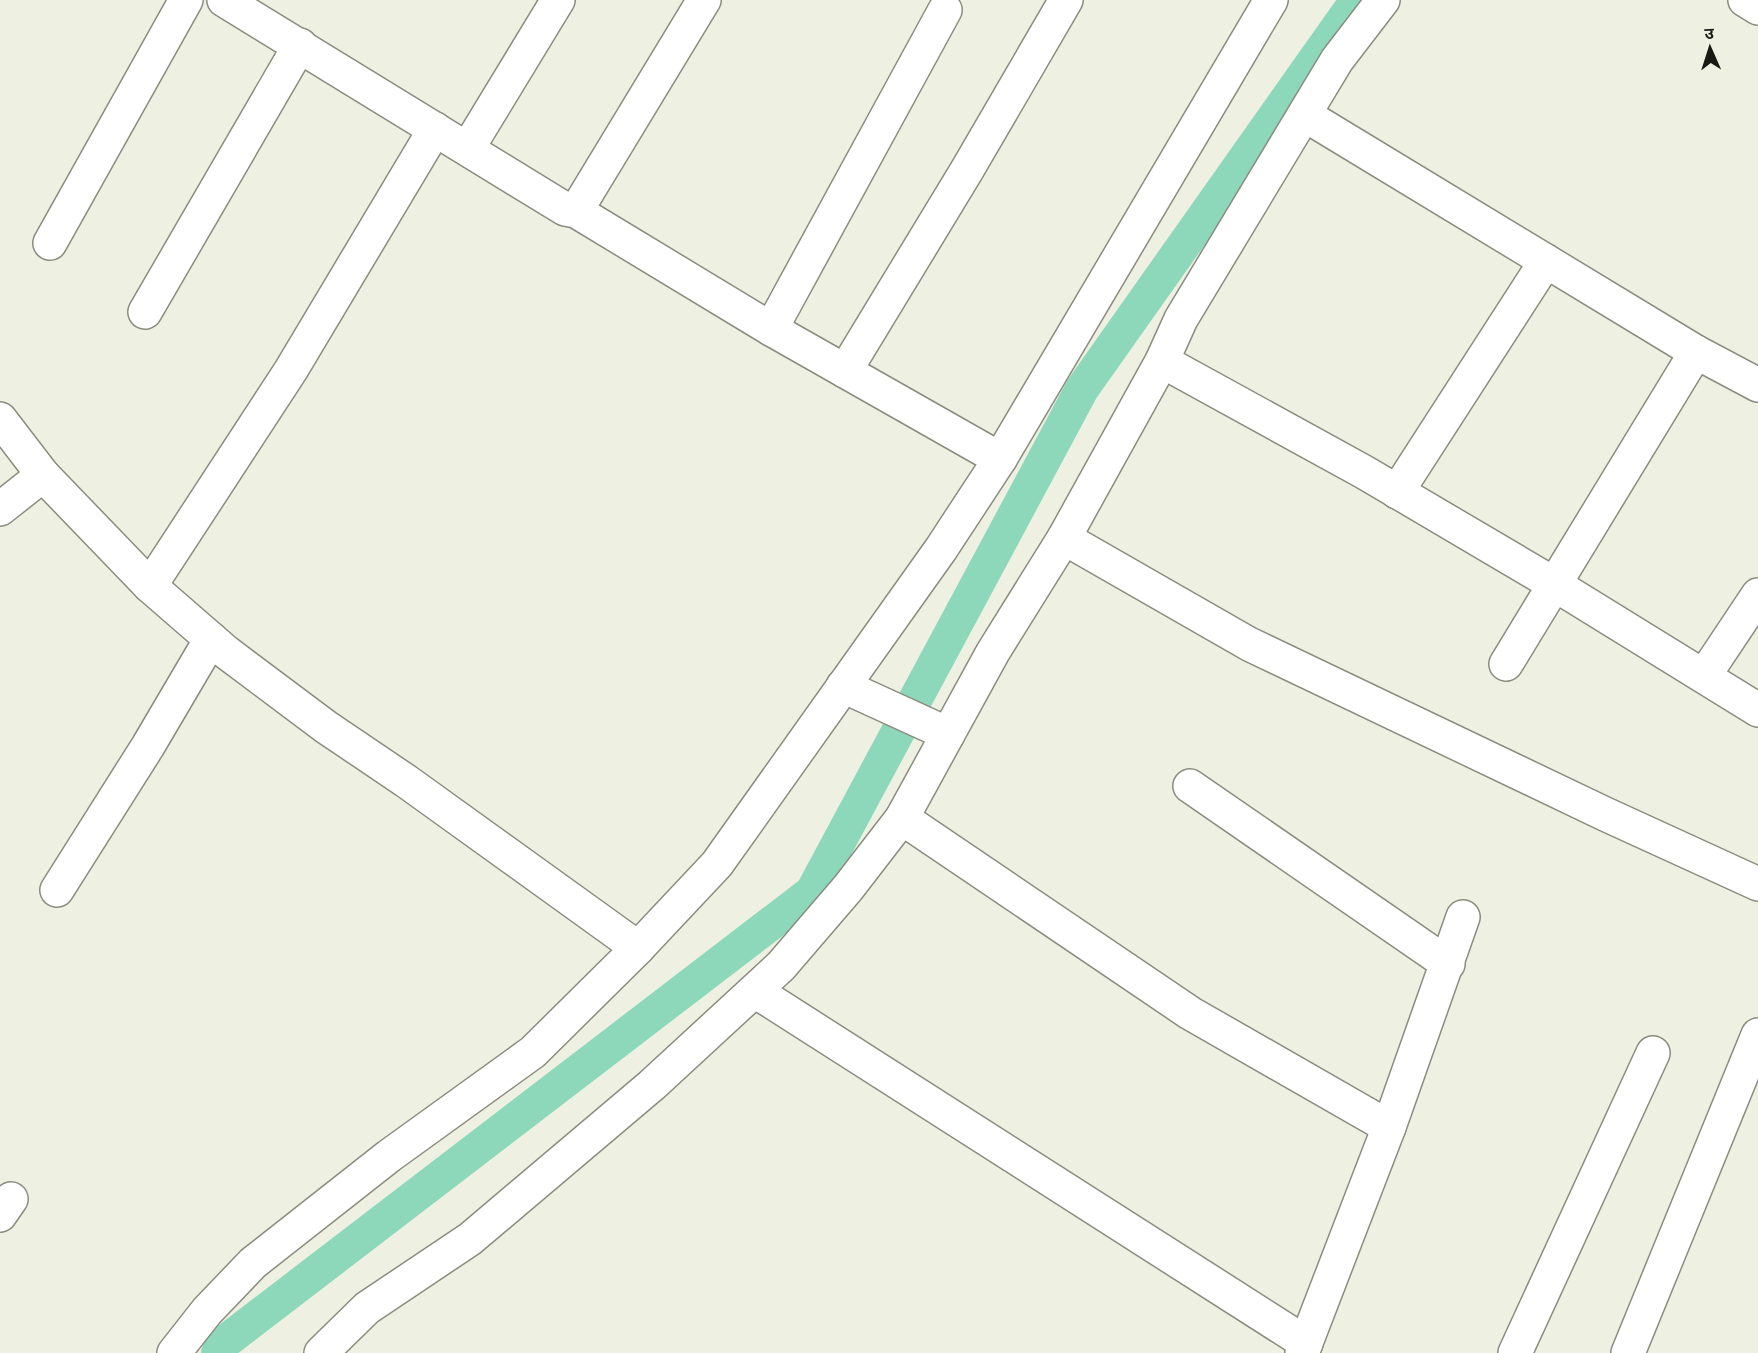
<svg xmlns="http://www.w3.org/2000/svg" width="1758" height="1353" font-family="Commissioner,'Noto Sans Devanagari',sans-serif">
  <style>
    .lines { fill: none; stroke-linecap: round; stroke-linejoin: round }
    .canal { stroke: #8dd8bb; stroke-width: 34 }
    .street-casing { stroke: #8b8c7f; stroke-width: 36 }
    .secondary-casing { stroke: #8b8c7f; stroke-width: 36 }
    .street { stroke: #fff; stroke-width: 33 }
    .secondary { stroke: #fff; stroke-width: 33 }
  </style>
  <rect width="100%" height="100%" fill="#eef0e1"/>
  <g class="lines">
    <!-- canal -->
    <path class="canal" d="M 218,1353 L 226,1341 L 812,892 L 1082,389 L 1357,0"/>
    <!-- street casing -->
    <g class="street-casing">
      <g id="street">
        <path d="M 224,0 L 565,209 L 576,211 L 771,329 L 1000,459"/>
        <path d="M 1745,0 L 1758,8"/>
        <path d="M 1305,115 L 1696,352 L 1758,385"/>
        <path d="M 468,148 L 558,0"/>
        <path d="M 576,211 L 704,0"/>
        <path d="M 50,243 L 186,0"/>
        <path d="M 145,312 L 300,45"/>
        <path d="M 771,329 L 945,10"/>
        <path d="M 1162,361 L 1364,472 L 1554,584 L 1758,710"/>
        <path d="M 845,371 L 967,170 L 1066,0"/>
        <path d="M 0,419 L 43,475 L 150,586 L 226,652 L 326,727 L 406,781 L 638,948"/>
        <path d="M 1397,492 L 1546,261"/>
        <path d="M 0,509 L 43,475"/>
        <path d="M 1064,538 L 1249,644 L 1605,814 L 1758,884"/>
        <path d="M 150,586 L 291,370 L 435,129"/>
        <path d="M 1506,664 L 1696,352"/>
        <path d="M 1704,676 L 1758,595"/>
        <path d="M 843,686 L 948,734"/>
        <path d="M 1190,786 L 1448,964"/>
        <path d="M 902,818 L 1190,1013 L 1389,1127"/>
        <path d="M 57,890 L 148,746 L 211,639"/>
        <path d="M 755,991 L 1306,1343"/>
        <path d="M 0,1215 L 11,1199"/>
        <path d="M 174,1353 L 207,1311 L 253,1263 L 389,1156 L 533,1052 L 638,948 L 717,864 L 941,549 L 1000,459 L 1271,0"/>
        <path d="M 1302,1353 L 1389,1127 L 1463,917"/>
        <path d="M 1515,1353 L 1653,1053"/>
        <path d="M 1628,1353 L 1758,1035"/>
      </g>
    </g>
    <!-- secondary casing -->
    <g class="secondary-casing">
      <path id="secondary" d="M 321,1353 L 367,1308 L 470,1239 L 652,1085 L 781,966 L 848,888 L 902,818 L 993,652 L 1064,538 L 1162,361 L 1181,319 L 1337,60 L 1383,0"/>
    </g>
    <!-- street -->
    <use href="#street" class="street"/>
    <!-- secondary -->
    <use href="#secondary" class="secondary"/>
  </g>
  <!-- north arrow -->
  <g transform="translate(1710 48) rotate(357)" stroke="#eef0e1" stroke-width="4.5" paint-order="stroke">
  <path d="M0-4.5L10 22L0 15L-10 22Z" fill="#191a15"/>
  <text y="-9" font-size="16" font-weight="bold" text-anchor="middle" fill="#191a15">उ</text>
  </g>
</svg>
